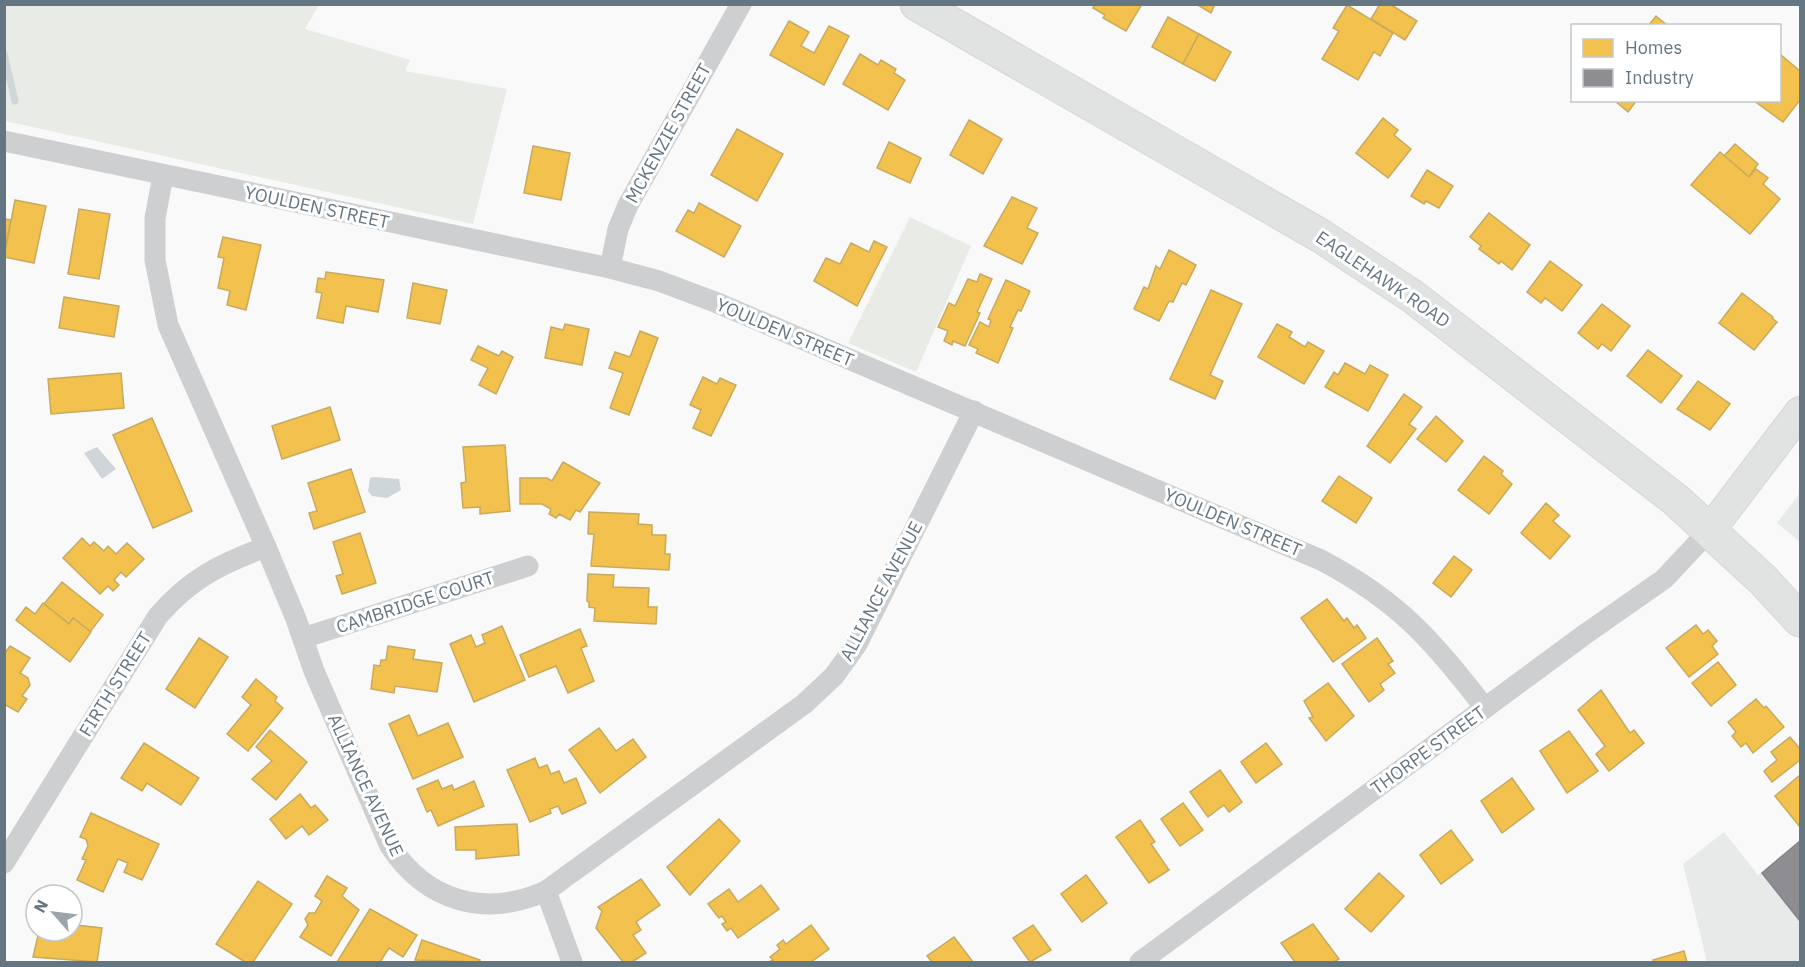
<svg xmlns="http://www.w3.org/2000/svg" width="1805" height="967" font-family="'IBM Plex Sans',sans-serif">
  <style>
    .built { fill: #e8e9e9 }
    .green { fill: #e8ebe6 }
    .water { fill: #ced6d9 }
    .homes { fill: #f2c14e; stroke: #c8aa5e; stroke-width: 1.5 }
    .industry { fill: #8d8d92; stroke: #81868e; stroke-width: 1.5 }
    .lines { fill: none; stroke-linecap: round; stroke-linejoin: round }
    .stream { stroke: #ced6d9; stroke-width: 7 }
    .secondary-casing { stroke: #d5d6d7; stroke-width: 32 }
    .primary-casing { stroke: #d5d6d7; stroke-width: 35 }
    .street { stroke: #cecfd0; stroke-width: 21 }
    .secondary { stroke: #e1e2e2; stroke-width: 30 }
    .primary { stroke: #e1e2e2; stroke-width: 33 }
    .labels { text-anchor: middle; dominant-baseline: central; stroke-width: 6; stroke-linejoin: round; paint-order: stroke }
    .street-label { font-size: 18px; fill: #657683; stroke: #fff }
  </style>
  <rect width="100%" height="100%" fill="#f9f9f9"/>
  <!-- built -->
  <g class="built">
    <path d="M 1800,493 L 1800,542 L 1777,523 Z"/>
    <path d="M 1724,832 L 1758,875 L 1800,840 L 1800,962 L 1707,962 L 1683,864 Z"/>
  </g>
  <!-- green -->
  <g class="green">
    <path d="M 5,4 L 319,5 L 305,29 L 410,60 L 405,71 L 507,89 L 473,224 L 5,121 Z"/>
    <path d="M 910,217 L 971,246 L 916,372 L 848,343 Z"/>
  </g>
  <!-- water -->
  <g class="water">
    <path d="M 97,447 L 116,469 L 102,479 L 84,453 Z"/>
    <path d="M 374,477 L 399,479 L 401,490 L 387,498 L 372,496 L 368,491 L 370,478 Z"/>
  </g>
  <!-- homes -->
  <g class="homes">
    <path d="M 1095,4 L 1142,4 L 1126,31 L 1103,18 L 1105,15 L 1093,8 Z"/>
    <path d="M 1196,4 L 1215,4 L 1211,13 Z"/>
    <path d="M 1380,4 L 1390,4 L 1417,21 L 1405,40 L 1371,19 Z"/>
    <path d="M 1347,5 L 1393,33 L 1380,56 L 1374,52 L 1358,80 L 1322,59 L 1339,31 L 1333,28 Z"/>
    <path d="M 1656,16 L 1668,26 L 1648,26 Z"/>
    <path d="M 1168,17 L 1199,34 L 1183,64 L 1152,47 Z"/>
    <path d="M 789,21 L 809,32 L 801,46 L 814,53 L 829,26 L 849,36 L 824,85 L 770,55 Z"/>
    <path d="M 1199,34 L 1231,52 L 1215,81 L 1183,64 Z"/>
    <path d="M 860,54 L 878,65 L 881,60 L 896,69 L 894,73 L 905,80 L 888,110 L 843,84 Z"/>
    <path d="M 1780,54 L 1800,71 L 1800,100 L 1783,122 L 1753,100 L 1780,100 Z"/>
    <path d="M 1614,100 L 1637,100 L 1628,112 Z"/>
    <path d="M 1383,118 L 1398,130 L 1394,135 L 1411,149 L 1388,178 L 1356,153 Z"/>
    <path d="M 969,120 L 1002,139 L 983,174 L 950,155 Z"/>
    <path d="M 737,129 L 783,154 L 757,201 L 711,175 Z"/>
    <path d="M 889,142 L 921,158 L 910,183 L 877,168 Z"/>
    <path d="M 1735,144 L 1758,164 L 1749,177 L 1724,156 Z"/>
    <path d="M 533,146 L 570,153 L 561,200 L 524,193 Z"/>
    <path d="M 1720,152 L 1749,177 L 1756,169 L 1768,178 L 1763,184 L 1780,199 L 1750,234 L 1691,185 Z"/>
    <path d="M 1427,170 L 1453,186 L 1439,208 L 1426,201 L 1424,204 L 1411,196 Z"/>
    <path d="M 1012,197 L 1037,208 L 1027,228 L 1038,233 L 1022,264 L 984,246 Z"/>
    <path d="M 15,200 L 46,206 L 34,263 L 4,257 Z"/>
    <path d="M 699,203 L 741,226 L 724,257 L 676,231 L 688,210 L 694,213 Z"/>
    <path d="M 79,209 L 110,214 L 99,279 L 68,274 Z"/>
    <path d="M 1489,213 L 1530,245 L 1512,270 L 1501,261 L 1499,264 L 1479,249 L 1481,246 L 1470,237 Z"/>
    <path d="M 4,219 L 11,220 L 5,249 L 4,249 Z"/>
    <path d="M 223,237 L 261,245 L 246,310 L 227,305 L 230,291 L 218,288 L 224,258 L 218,257 Z"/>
    <path d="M 874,241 L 887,247 L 857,306 L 814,281 L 826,258 L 840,264 L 851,243 L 869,252 Z"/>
    <path d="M 1169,250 L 1196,265 L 1186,285 L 1182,283 L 1173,302 L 1169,301 L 1159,321 L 1134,309 L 1144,287 L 1148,289 L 1156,266 L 1160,269 Z"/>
    <path d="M 1550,261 L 1582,285 L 1562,311 L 1545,298 L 1541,303 L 1527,292 Z"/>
    <path d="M 326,272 L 384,280 L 378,312 L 346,306 L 343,323 L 317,318 L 322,293 L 316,292 L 318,278 L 325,279 Z"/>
    <path d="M 980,274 L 992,279 L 977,312 L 980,313 L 965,346 L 953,341 L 952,345 L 944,341 L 948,331 L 938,327 L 949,303 L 955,306 L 968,279 L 977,282 Z"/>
    <path d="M 1006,280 L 1030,291 L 1021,311 L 1018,310 L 1010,327 L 1013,328 L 998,363 L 976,353 L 978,349 L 969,345 L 980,322 L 989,327 L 991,320 L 988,319 Z"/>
    <path d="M 413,283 L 447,290 L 440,324 L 407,318 Z"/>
    <path d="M 1211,290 L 1242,304 L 1210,375 L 1223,381 L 1215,399 L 1170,379 Z"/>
    <path d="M 1742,293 L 1773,317 L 1772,318 L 1777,322 L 1754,350 L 1719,323 Z"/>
    <path d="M 64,297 L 119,306 L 114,337 L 59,328 Z"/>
    <path d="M 1602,304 L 1630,326 L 1611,351 L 1602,344 L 1598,349 L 1578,333 Z"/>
    <path d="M 565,324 L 589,329 L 582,365 L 545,358 L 551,327 L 563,330 Z"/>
    <path d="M 1277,324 L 1292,332 L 1289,337 L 1305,347 L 1308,342 L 1324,351 L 1304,384 L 1258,357 Z"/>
    <path d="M 640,331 L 658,338 L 629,415 L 610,408 L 623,373 L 609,368 L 615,352 L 630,357 Z"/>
    <path d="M 478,346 L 499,356 L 502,351 L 513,357 L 496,394 L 479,385 L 488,368 L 471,360 Z"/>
    <path d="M 1648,350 L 1682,376 L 1661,403 L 1627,376 Z"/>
    <path d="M 1345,363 L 1365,374 L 1370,365 L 1388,375 L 1368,411 L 1325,387 L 1334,372 L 1338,375 Z"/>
    <path d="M 121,373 L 124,408 L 51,414 L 48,379 Z"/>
    <path d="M 703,377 L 717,384 L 720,378 L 736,385 L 711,436 L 693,428 L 701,410 L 690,405 Z"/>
    <path d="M 1698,381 L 1730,404 L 1710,430 L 1677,409 Z"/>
    <path d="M 1404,394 L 1422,407 L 1409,424 L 1416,429 L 1390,463 L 1367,446 Z"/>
    <path d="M 330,407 L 340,440 L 282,459 L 272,426 Z"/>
    <path d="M 1436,416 L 1463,441 L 1446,462 L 1417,439 Z"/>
    <path d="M 152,418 L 192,511 L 153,528 L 113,435 Z"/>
    <path d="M 505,445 L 510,511 L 480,514 L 480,507 L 463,508 L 461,483 L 466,482 L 463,447 Z"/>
    <path d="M 1484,456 L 1503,471 L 1501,474 L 1512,484 L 1489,514 L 1458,490 Z"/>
    <path d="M 563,462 L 600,483 L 580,512 L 576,510 L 570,520 L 559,514 L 556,518 L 549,514 L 551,509 L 542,504 L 520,504 L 520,478 L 547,478 L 552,481 Z"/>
    <path d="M 351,469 L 365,512 L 314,529 L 309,513 L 317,511 L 308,483 Z"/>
    <path d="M 1339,476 L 1372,498 L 1356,523 L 1322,501 Z"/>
    <path d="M 1546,503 L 1559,515 L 1553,521 L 1570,536 L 1550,559 L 1521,533 Z"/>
    <path d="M 589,512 L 639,514 L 638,524 L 652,525 L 652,535 L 666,535 L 665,554 L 670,554 L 669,570 L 591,566 L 594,534 L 588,534 Z"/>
    <path d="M 360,533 L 376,583 L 342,594 L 336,576 L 343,574 L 333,542 Z"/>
    <path d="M 82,538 L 90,546 L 94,542 L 104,551 L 108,546 L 116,554 L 127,543 L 144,559 L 126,577 L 121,572 L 114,580 L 119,585 L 113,591 L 108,586 L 100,594 L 63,558 Z"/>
    <path d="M 1454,556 L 1472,570 L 1451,597 L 1433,583 Z"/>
    <path d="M 588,574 L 614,575 L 613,587 L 649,588 L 648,607 L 657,607 L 656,624 L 594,621 L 595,608 L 589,607 L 589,602 L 587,601 Z"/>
    <path d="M 62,582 L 103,615 L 90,632 L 73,618 L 69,624 L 44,604 Z"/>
    <path d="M 1327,599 L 1344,621 L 1347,618 L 1354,628 L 1357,625 L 1366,638 L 1333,662 L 1301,618 Z"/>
    <path d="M 43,603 L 69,624 L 73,618 L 91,632 L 70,662 L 16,620 L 26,607 L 35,614 Z"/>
    <path d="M 1696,625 L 1703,634 L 1708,630 L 1717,641 L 1712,646 L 1718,654 L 1689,677 L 1666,648 Z"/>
    <path d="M 502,626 L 525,680 L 474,702 L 450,644 L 471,635 L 476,647 L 485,643 L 482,635 Z"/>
    <path d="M 580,629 L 587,646 L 581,648 L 594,681 L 568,693 L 556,666 L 529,677 L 520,655 Z"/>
    <path d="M 199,638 L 228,657 L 195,708 L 166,689 Z"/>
    <path d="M 1377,638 L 1393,661 L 1388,664 L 1395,673 L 1380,684 L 1384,690 L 1369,702 L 1342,664 Z"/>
    <path d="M 10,646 L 30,658 L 20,673 L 28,678 L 30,685 L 22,696 L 27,699 L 18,712 L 4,704 L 4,654 Z"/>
    <path d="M 388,646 L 415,650 L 413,659 L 442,663 L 437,692 L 395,686 L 394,693 L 371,689 L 374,665 L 380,666 L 381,660 L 386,660 Z"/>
    <path d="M 1718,662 L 1736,685 L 1711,706 L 1692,683 Z"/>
    <path d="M 256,679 L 277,697 L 275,701 L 283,708 L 248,751 L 227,734 L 251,705 L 242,697 Z"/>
    <path d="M 1328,683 L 1354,716 L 1326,741 L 1309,718 L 1313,717 L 1304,701 Z"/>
    <path d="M 1601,690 L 1630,733 L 1634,730 L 1644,743 L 1609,771 L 1596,754 L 1605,746 L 1578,710 Z"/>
    <path d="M 1756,699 L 1764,708 L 1766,706 L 1784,727 L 1753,753 L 1746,743 L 1741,747 L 1732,736 L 1736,732 L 1728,722 Z"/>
    <path d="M 409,715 L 418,736 L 448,723 L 463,757 L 413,779 L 389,724 Z"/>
    <path d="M 599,728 L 616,751 L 633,739 L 646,757 L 600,793 L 569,750 Z"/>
    <path d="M 270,730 L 307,762 L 276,800 L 252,779 L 272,761 L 256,747 Z"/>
    <path d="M 1569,731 L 1598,771 L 1567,793 L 1540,751 Z"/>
    <path d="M 1790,737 L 1800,749 L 1800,760 L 1772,782 L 1764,771 L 1777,760 L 1771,752 Z"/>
    <path d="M 144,743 L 199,778 L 181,805 L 147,783 L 142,791 L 121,778 Z"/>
    <path d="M 1266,743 L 1282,764 L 1256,783 L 1241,762 Z"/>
    <path d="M 535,758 L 539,768 L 547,765 L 551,774 L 559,771 L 564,783 L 576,778 L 586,803 L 562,814 L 558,806 L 550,809 L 551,813 L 530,822 L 507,770 Z"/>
    <path d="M 1220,770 L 1242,802 L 1229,812 L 1224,805 L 1208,817 L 1190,792 Z"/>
    <path d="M 1800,775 L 1800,827 L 1775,796 Z"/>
    <path d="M 1512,778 L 1534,809 L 1502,833 L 1481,801 Z"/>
    <path d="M 438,780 L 442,789 L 452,785 L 454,790 L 474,781 L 484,806 L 438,826 L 431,810 L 427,812 L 417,789 Z"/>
    <path d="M 300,794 L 311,808 L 315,805 L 328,820 L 309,835 L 302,826 L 286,839 L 270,819 Z"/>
    <path d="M 1183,803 L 1203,830 L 1180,846 L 1161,819 Z"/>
    <path d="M 91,813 L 159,844 L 142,880 L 124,872 L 128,863 L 118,859 L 103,892 L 77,880 L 86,860 L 82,859 L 88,846 L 86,839 L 80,837 Z"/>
    <path d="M 719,819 L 740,841 L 690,895 L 667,867 Z"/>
    <path d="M 1140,820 L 1155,842 L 1151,844 L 1169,870 L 1149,883 L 1116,837 Z"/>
    <path d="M 517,824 L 519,855 L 476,859 L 476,850 L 456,850 L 455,827 Z"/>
    <path d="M 1451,830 L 1473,860 L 1441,884 L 1420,855 Z"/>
    <path d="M 1379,873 L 1404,896 L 1371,932 L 1345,909 Z"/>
    <path d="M 1086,875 L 1107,903 L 1082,922 L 1061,894 Z"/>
    <path d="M 327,876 L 347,888 L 342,896 L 359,910 L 331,956 L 300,937 L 308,925 L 305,919 L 309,913 L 315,913 L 322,901 L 315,896 Z"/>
    <path d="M 641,879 L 660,905 L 636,922 L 641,930 L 633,935 L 646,953 L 632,962 L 623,962 L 596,928 L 602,911 L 598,907 Z"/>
    <path d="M 258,881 L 292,904 L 253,962 L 245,962 L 216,944 Z"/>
    <path d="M 761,885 L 779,909 L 738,938 L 731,928 L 727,931 L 722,924 L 726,922 L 722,916 L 719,918 L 708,904 L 729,889 L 738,902 Z"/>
    <path d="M 370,909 L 417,935 L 403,957 L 389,948 L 380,962 L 337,962 Z"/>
    <path d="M 72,918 L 77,918 L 76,925 L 102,928 L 97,962 L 33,957 L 39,931 L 72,931 Z"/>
    <path d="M 1313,924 L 1339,959 L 1334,962 L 1295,962 L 1281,943 Z"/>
    <path d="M 811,925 L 829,949 L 811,962 L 769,962 L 773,960 L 770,957 L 780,949 L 777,945 L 783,940 L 786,944 Z"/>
    <path d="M 1033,925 L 1051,950 L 1030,962 L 1013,938 Z"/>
    <path d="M 954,937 L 973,962 L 932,962 L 927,956 Z"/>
    <path d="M 422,940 L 480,960 L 479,962 L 415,960 Z"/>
    <path d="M 1684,951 L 1687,962 L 1653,962 L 1653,960 Z"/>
  </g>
  <!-- industry -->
  <path class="industry" d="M 1800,841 L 1800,921 L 1762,873 Z"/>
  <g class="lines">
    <!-- stream -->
    <path class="stream" d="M 4,54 L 15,101"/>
    <!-- secondary casing -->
    <g class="secondary-casing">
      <path id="secondary" d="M 1710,530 L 1800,412"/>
    </g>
    <!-- primary casing -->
    <g class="primary-casing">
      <path id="primary" d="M 917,4 L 1321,236 L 1412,296 L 1676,500 L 1763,580 L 1800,620"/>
    </g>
    <!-- street -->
    <g class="street">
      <path d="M 4,141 L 610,268 L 659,281 L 715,302 L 1321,560 C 1399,601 1431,639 1485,708"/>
      <path d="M 163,176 L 155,218 L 155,260 L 168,325 L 266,547 L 296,619 L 314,671 L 390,846 C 427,902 485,918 546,891 L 804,704 L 834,676 L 857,644 L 974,411"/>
      <path d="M 610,268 L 618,229 L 628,205 L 741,4"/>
      <path d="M 303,638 L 528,566"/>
      <path d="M 4,863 L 158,616 C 190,579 220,564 266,547"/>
      <path d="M 546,891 L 572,962"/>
      <path d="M 1140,962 L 1584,635 L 1664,579 L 1710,530"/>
    </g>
    <!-- secondary -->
    <use href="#secondary" class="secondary"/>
    <!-- primary -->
    <use href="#primary" class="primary"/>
  </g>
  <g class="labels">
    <!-- street labels -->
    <g class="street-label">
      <text transform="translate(668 133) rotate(-61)">MCKENZIE STREET</text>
      <text transform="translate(317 207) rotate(12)">YOULDEN STREET</text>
      <text transform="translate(1383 279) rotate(34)">EAGLEHAWK ROAD</text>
      <text transform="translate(785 332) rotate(23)">YOULDEN STREET</text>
      <text transform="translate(1233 522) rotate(23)">YOULDEN STREET</text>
      <text transform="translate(881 591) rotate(-62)">ALLIANCE AVENUE</text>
      <text transform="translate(415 602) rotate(-18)">CAMBRIDGE COURT</text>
      <text transform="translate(115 684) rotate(-58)">FIRTH STREET</text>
      <text transform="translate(1428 750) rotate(-36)">THORPE STREET</text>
      <text transform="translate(366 785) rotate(65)">ALLIANCE AVENUE</text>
    </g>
  </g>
  <!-- border -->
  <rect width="1805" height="967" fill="none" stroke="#657683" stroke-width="12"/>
  <!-- legend -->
  <rect x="1571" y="24" width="210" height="78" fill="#ffffff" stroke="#c1c8cd" stroke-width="1.5"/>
  <rect x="1583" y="39" width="30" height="18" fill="#f2c14e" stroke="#c1c8cd" stroke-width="1.5"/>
  <text x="1625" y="54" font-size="18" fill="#657683">Homes</text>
  <rect x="1583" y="69" width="30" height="18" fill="#8d8d92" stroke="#c1c8cd" stroke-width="1.5"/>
  <text x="1625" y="84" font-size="18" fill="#657683">Industry</text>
  <!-- north arrow -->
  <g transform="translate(54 913) rotate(298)"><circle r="28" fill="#ffffff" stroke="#c1c8cd" stroke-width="1.5"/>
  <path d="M0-4.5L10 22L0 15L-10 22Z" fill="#99a4ac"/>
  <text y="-9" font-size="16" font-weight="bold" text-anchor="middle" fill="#657683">N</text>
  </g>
</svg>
